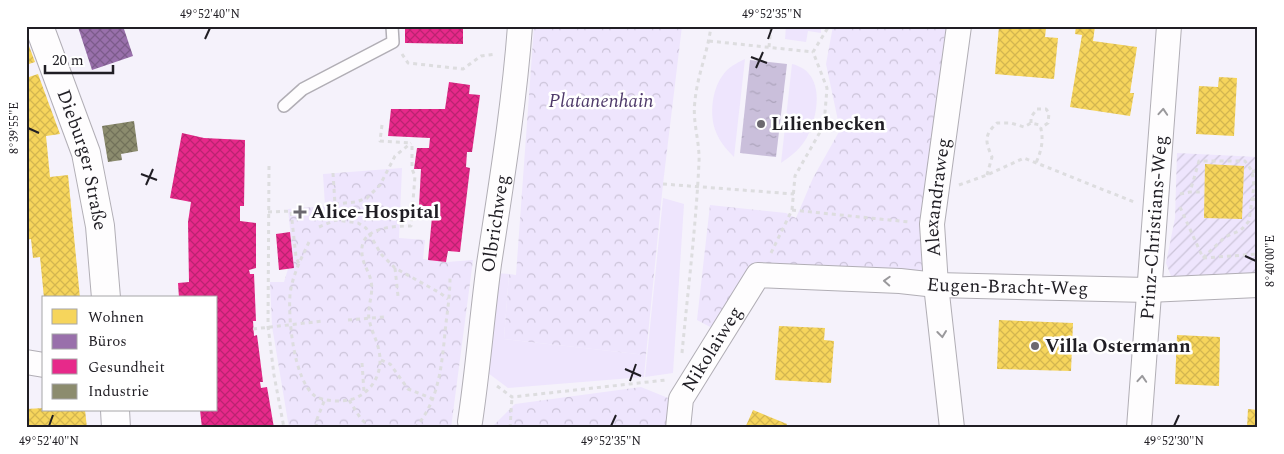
<svg xmlns="http://www.w3.org/2000/svg" width="1284" height="454" font-family="Spectral,serif">
  <style>
    .grass { fill: #eee5fd }
    .forest { fill: url(#forest-crowns) }
    .garden { fill: url(#garden-furrows) }
    .water { fill: url(#water-ripples) }
    .homes { fill: url(#homes-cross-hatch) }
    .offices { fill: url(#offices-cross-hatch) }
    .health { fill: url(#health-cross-hatch) }
    .industry { fill: url(#industry-cross-hatch) }
    .lines { fill: none; stroke-linecap: round; stroke-linejoin: round }
    .lane-casing { stroke: #b1aeb5; stroke-width: 14 }
    .street-casing { stroke: #b1aeb5; stroke-width: 26 }
    .secondary-casing { stroke: #b1aeb5; stroke-width: 30 }
    .path { stroke: #dddddf; stroke-width: 3; stroke-dasharray: 4 4; stroke-linecap: butt }
    .lane { stroke: #fefdfe; stroke-width: 11 }
    .street { stroke: #fefdfe; stroke-width: 24 }
    .secondary { stroke: #fefdfe; stroke-width: 28 }
    .oneway { stroke: #9a999c }
    .ticks { fill: none; stroke: #201e24; stroke-width: 2 }
    .poi-dot { fill: #6b686f; stroke: #fff; stroke-width: 2 }
    .labels { text-anchor: middle; dominant-baseline: central; stroke-width: 5; stroke-linejoin: round; paint-order: stroke }
    .park-label { font-size: 19px; font-style: italic; fill: #4e3a6a; stroke: #fff }
    .poi-label { font-size: 19px; font-weight: bold; fill: #201e24; stroke: #fff; text-anchor: start }
    .street-label { font-size: 19px; fill: #201e24; stroke: #fff }
    .neatline { fill: none; stroke: #201e24; stroke-width: 2 }
    .ticks-label { font-size: 12px; text-anchor: middle; fill: #201e24 }
  </style>
  <defs>
    <pattern id="forest-crowns" width="20" height="18" patternUnits="userSpaceOnUse" patternTransform="scale(1.25)"><rect width="20" height="18" fill="#eee5fd"/><path d="M2 6a3 3 0 1 1 6 0M12 15a3 3 0 1 1 6 0" fill="none" stroke="#ccc4d9"/></pattern>
    <pattern id="garden-furrows" width="10" height="10" patternUnits="userSpaceOnUse" patternTransform="scale(1.25)"><rect width="10" height="10" fill="#eee5fd"/><path d="M-1 1l2-2M0 10L10 0M9 11l2-2" fill="none" stroke="#ccc4d9"/></pattern>
    <pattern id="water-ripples" width="26" height="14" patternUnits="userSpaceOnUse" patternTransform="scale(1.25)"><rect width="26" height="14" fill="#cabfdb"/><path d="M2 4q2-2 4 0t4 0M15 11q2-2 4 0t4 0" fill="none" stroke="#ada4bc"/></pattern>
    <pattern id="homes-cross-hatch" width="8" height="8" patternUnits="userSpaceOnUse" patternTransform="scale(1.25)"><rect width="8" height="8" fill="#f6d55c"/><path d="M0 0l8 8M0 8l8-8" fill="none" stroke="#d3b650"/></pattern>
    <pattern id="offices-cross-hatch" width="8" height="8" patternUnits="userSpaceOnUse" patternTransform="scale(1.25)"><rect width="8" height="8" fill="#9970ab"/><path d="M0 0l8 8M0 8l8-8" fill="none" stroke="#7c5b8b"/></pattern>
    <pattern id="health-cross-hatch" width="8" height="8" patternUnits="userSpaceOnUse" patternTransform="scale(1.25)"><rect width="8" height="8" fill="#e7298a"/><path d="M0 0l8 8M0 8l8-8" fill="none" stroke="#bb2371"/></pattern>
    <pattern id="industry-cross-hatch" width="8" height="8" patternUnits="userSpaceOnUse" patternTransform="scale(1.25)"><rect width="8" height="8" fill="#8c8c6e"/><path d="M0 0l8 8M0 8l8-8" fill="none" stroke="#72725a"/></pattern>
  </defs>
  <rect width="100%" height="100%" fill="#f5f2fb"/>
  <!-- grass -->
  <g class="grass">
    <path d="M 786,26 L 821,26 L 821,33 L 808,31 L 806,42 L 785,39 Z"/>
    <path d="M 745,59 L 734,157 C 727,150 720,142 716,132 C 709,115 712,89 723,75 C 728,67 737,63 745,59 Z"/>
    <path d="M 792,64 C 826,72 819,115 806,139 C 800,149 791,156 781,163 Z"/>
    <path d="M 663,198 L 684,204 L 673,373 L 645,377 Z"/>
    <path d="M 496,273 L 509,274 L 504,339 L 646,355 L 644,377 L 508,388 L 488,373 Z"/>
  </g>
  <!-- forest -->
  <g class="forest">
    <path d="M 534,26 L 682,26 L 663,184 L 646,355 L 504,339 L 509,274 L 516,275 Z"/>
    <path d="M 833,26 L 946,26 L 921,223 L 924,270 L 905,276 L 752,267 L 714,329 L 697,320 L 710,205 L 786,213 L 796,218 L 813,178 L 840,130 L 826,64 Z"/>
    <path d="M 402,168 L 399,238 L 425,240 L 423,259 L 447,262 L 473,260 L 451,428 L 289,428 L 272,326 L 270,282 L 284,282 L 288,269 L 294,268 L 288,209 L 325,206 L 323,174 Z"/>
    <path d="M 641,387 L 673,400 L 671,428 L 491,428 L 515,404 Z"/>
  </g>
  <!-- garden -->
  <path class="garden" d="M 1177,153 L 1258,157 L 1258,275 L 1181,280 L 1171,276 L 1166,263 L 1175,218 Z"/>
  <!-- water -->
  <path class="water" d="M 750,60 L 787,64 L 776,157 L 740,153 Z"/>
  <!-- homes -->
  <g class="homes">
    <path d="M 999,26 L 1046,28 L 1045,37 L 1058,38 L 1054,79 L 995,74 Z"/>
    <path d="M 1076,26 L 1095,26 L 1093,41 L 1137,47 L 1130,93 L 1134,93 L 1130,116 L 1070,107 L 1082,35 L 1075,34 Z"/>
    <path d="M 26,38 L 35,62 L 26,65 Z"/>
    <path d="M 38,74 L 60,134 L 46,136 L 50,177 L 68,175 L 80,298 L 44,298 L 40,257 L 33,258 L 31,239 L 26,240 L 26,78 Z"/>
    <path d="M 1219,77 L 1237,78 L 1234,136 L 1196,134 L 1199,86 L 1218,87 Z"/>
    <path d="M 1205,164 L 1244,166 L 1242,219 L 1204,218 Z"/>
    <path d="M 999,320 L 1073,323 L 1071,371 L 997,369 Z"/>
    <path d="M 779,326 L 825,328 L 824,340 L 834,341 L 831,383 L 775,380 Z"/>
    <path d="M 1177,335 L 1220,337 L 1219,386 L 1175,384 Z"/>
    <path d="M 44,408 L 44,410 L 85,410 L 87,428 L 26,428 L 26,409 Z"/>
    <path d="M 1248,409 L 1258,410 L 1258,428 L 1247,428 Z"/>
    <path d="M 753,410 L 787,424 L 786,428 L 745,428 Z"/>
  </g>
  <!-- offices -->
  <path class="offices" d="M 123,26 L 133,56 L 92,70 L 78,27 Z"/>
  <!-- health -->
  <g class="health">
    <path d="M 405,26 L 463,26 L 463,44 L 405,43 Z"/>
    <path d="M 449,82 L 470,85 L 469,94 L 480,95 L 472,152 L 467,152 L 466,167 L 470,168 L 460,252 L 448,251 L 446,262 L 428,260 L 433,206 L 419,206 L 421,169 L 414,169 L 417,148 L 429,148 L 430,138 L 388,136 L 391,109 L 445,109 Z"/>
    <path d="M 182,133 L 204,138 L 245,140 L 244,206 L 240,206 L 240,221 L 256,223 L 256,268 L 249,270 L 250,274 L 254,274 L 256,321 L 253,321 L 254,336 L 257,335 L 263,382 L 260,382 L 261,388 L 267,387 L 274,428 L 202,428 L 200,410 L 216,410 L 216,298 L 179,298 L 178,283 L 189,282 L 188,222 L 191,202 L 170,198 Z"/>
    <path d="M 290,232 L 294,268 L 279,270 L 276,234 Z"/>
  </g>
  <!-- industry -->
  <path class="industry" d="M 134,121 L 138,151 L 121,154 L 122,160 L 108,162 L 102,126 Z"/>
  <g class="lines">
    <!-- lane casing -->
    <g class="lane-casing">
      <path id="lane" d="M 284,106 L 303,89 L 393,42 L 392,26"/>
    </g>
    <!-- street casing -->
    <g class="street-casing">
      <g id="street">
        <path d="M 26,362 L 44,365"/>
        <path id="s1" d="M 470,422 C 478,369 482,316 489,264 C 501,185 514,106 520,26"/>
        <path id="s2" d="M 678,428 L 681,399 L 758,275 L 900,281 L 936,285 L 1148,290 L 1258,285"/>
        <path id="s3" d="M 952,428 L 936,285 L 932,224 L 959,26"/>
        <path id="s4" d="M 1139,428 L 1169,26"/>
      </g>
    </g>
    <!-- secondary casing -->
    <g class="secondary-casing">
      <g id="secondary">
        <path id="s5" d="M 39,26 L 86,153 L 100,226 L 106,298"/>
        <path d="M 115,410 L 116,428"/>
      </g>
    </g>
    <!-- path -->
    <g class="path">
      <path d="M 709,41 L 813,52"/>
      <path d="M 769,47 L 771,26"/>
      <path d="M 402,54 L 408,63 L 463,69 L 481,56 L 496,54"/>
      <path d="M 1031,123 L 1031,117 L 1037,109 L 1046,109 L 1049,113 L 1048,123 L 1041,128"/>
      <path d="M 382,125 L 380,141 L 411,143"/>
      <path d="M 269,166 L 268,326 L 274,375 L 284,428"/>
      <path d="M 1252,171 L 1258,172"/>
      <path d="M 333,173 L 336,220"/>
      <path d="M 987,175 L 992,157 C 985,141 984,135 997,123 L 1011,123 L 1024,127 L 1031,123 L 1040,125 C 1044,139 1042,149 1036,163"/>
      <path d="M 663,184 L 794,194"/>
      <path d="M 959,185 L 987,175 L 1024,158 L 1134,202"/>
      <path d="M 1180,194 L 1190,192 L 1204,192"/>
      <path d="M 1252,199 L 1258,200"/>
      <path d="M 335,204 L 356,202 L 367,198 L 380,185 L 395,156 L 411,143"/>
      <path d="M 1180,207 L 1203,258 L 1225,237 L 1241,230 L 1249,221 L 1254,186 L 1252,171 L 1245,161 L 1199,161 L 1190,192"/>
      <path d="M 792,210 L 909,222"/>
      <path d="M 268,212 L 291,211 L 296,257 L 299,264"/>
      <path d="M 319,227 L 336,220 L 358,223 L 366,228 L 381,254 L 395,268 L 440,293 L 448,299"/>
      <path d="M 309,242 C 301,259 292,276 290,295 C 288,319 294,381 315,396 C 323,401 339,402 349,400 C 371,395 384,373 379,351 C 377,340 371,330 369,319 C 367,306 374,294 371,281 C 369,271 362,263 362,253 C 359,227 394,226 411,226 L 415,176 L 412,169 L 412,143"/>
      <path d="M 771,253 L 792,210 L 795,176 L 824,125 L 827,88 L 813,52 L 829,26"/>
      <path d="M 1203,258 L 1258,254"/>
      <path d="M 395,268 L 398,296"/>
      <path d="M 348,320 L 384,317"/>
      <path d="M 253,329 L 323,321"/>
      <path d="M 682,353 C 688,289 696,226 699,162 C 700,142 692,121 695,101 C 697,76 708,52 711,26"/>
      <path d="M 381,360 L 390,364 L 408,389 L 433,399"/>
      <path d="M 362,363 L 364,392"/>
      <path d="M 497,386 L 512,397 L 666,380"/>
      <path d="M 349,400 L 361,419 L 371,428"/>
      <path d="M 316,428 L 317,419 L 325,399"/>
      <path d="M 415,428 C 441,399 442,359 446,323 C 448,308 450,292 450,277"/>
      <path d="M 510,428 L 512,397"/>
    </g>
    <!-- lane -->
    <use href="#lane" class="lane"/>
    <!-- street -->
    <use href="#street" class="street"/>
    <!-- secondary -->
    <use href="#secondary" class="secondary"/>
  </g>
  <!-- one-way arrows -->
  <defs><path id="oneway-chevron" d="M-2-3.5L2.5 0L-2 3.5" fill="none" stroke-width="1.6" stroke-linecap="round" stroke-linejoin="round" transform="scale(1.25)"/></defs>
  <g class="oneway">
    <use href="#oneway-chevron" transform="translate(1163 112) rotate(-86)"/>
    <use href="#oneway-chevron" transform="translate(887 281) rotate(-177)"/>
    <use href="#oneway-chevron" transform="translate(942 334) rotate(83)"/>
    <use href="#oneway-chevron" transform="translate(1142 379) rotate(-86)"/>
  </g>
  <!-- ticks -->
  <path class="ticks" d="M 205,39 L 210,28M 768,39 L 772,28M 751,57 L 767,63M 756,68 L 763,52M 28,128 L 39,133M 141,174 L 157,180M 146,185 L 153,169M 1245,256 L 1256,261M 625,369 L 641,376M 630,381 L 636,364M 49,426 L 53,415M 611,426 L 616,415M 1174,426 L 1179,415"/>
  <!-- markers -->
  <g class="poi-dot">
    <circle cx="761" cy="124" r="5"/>
    <path d="M297.5 204.5h5v5h5v5h-5v5h-5v-5h-5v-5h5z"/>
    <circle cx="1035" cy="346" r="5"/>
  </g>
  <g class="labels">
    <!-- park labels -->
    <g class="park-label">
      <text x="601" y="101">Platanenhain</text>
    </g>
    <!-- poi labels -->
    <g class="poi-label">
      <text x="771" y="124">Lilienbecken</text>
      <text x="311" y="212">Alice-Hospital</text>
      <text x="1045" y="346">Villa Ostermann</text>
    </g>
    <!-- street labels -->
    <g class="street-label">
      <text stroke="none"><textPath href="#s5" startOffset="141">Dieburger Straße</textPath></text>
      <text stroke="none"><textPath href="#s3" startOffset="232">Alexandraweg</textPath></text>
      <text stroke="none"><textPath href="#s1" startOffset="200">Olbrichweg</textPath></text>
      <text stroke="none"><textPath href="#s4" startOffset="201">Prinz-Christians-Weg</textPath></text>
      <text stroke="none"><textPath href="#s2" startOffset="425">Eugen-Bracht-Weg</textPath></text>
      <text stroke="none"><textPath href="#s2" startOffset="88">Nikolaiweg</textPath></text>
    </g>
  </g>
  <!-- border -->
  <rect width="1284" height="454" fill="none" stroke="#ffffff" stroke-width="55"/>
  <!-- legend -->
  <rect x="42" y="296" width="175" height="115" fill="#ffffff" stroke="#a6a5a7"/>
  <rect x="52" y="309" width="25" height="15" fill="#f6d55c" stroke="#a6a5a7"/>
  <text x="88" y="322" font-size="15" fill="#201e24">Wohnen</text>
  <rect x="52" y="334" width="25" height="15" fill="#9970ab" stroke="#a6a5a7"/>
  <text x="88" y="346" font-size="15" fill="#201e24">Büros</text>
  <rect x="52" y="359" width="25" height="15" fill="#e7298a" stroke="#a6a5a7"/>
  <text x="88" y="372" font-size="15" fill="#201e24">Gesundheit</text>
  <rect x="52" y="384" width="25" height="15" fill="#8c8c6e" stroke="#a6a5a7"/>
  <text x="88" y="396" font-size="15" fill="#201e24">Industrie</text>
  <!-- scale -->
  <path d="M45 65v8h68v-8" fill="none" stroke="#201e24" stroke-width="2.5"/>
  <text x="52" y="65" font-size="15" fill="#201e24" stroke="#ffffff" stroke-width="4" paint-order="stroke">20 m</text>
  <rect x="28" y="28" width="1228" height="398" class="neatline"/>
  <g class="ticks-label">
    <text x="210" y="18">49°52'40"N</text>
    <text x="772" y="18">49°52'35"N</text>
    <text transform="translate(14 128) rotate(-90)" y="4">8°39'55"E</text>
    <text transform="translate(1270 261) rotate(-90)" y="4">8°40'00"E</text>
    <text x="49" y="445">49°52'40"N</text>
    <text x="611" y="445">49°52'35"N</text>
    <text x="1174" y="445">49°52'30"N</text>
  </g>
</svg>
